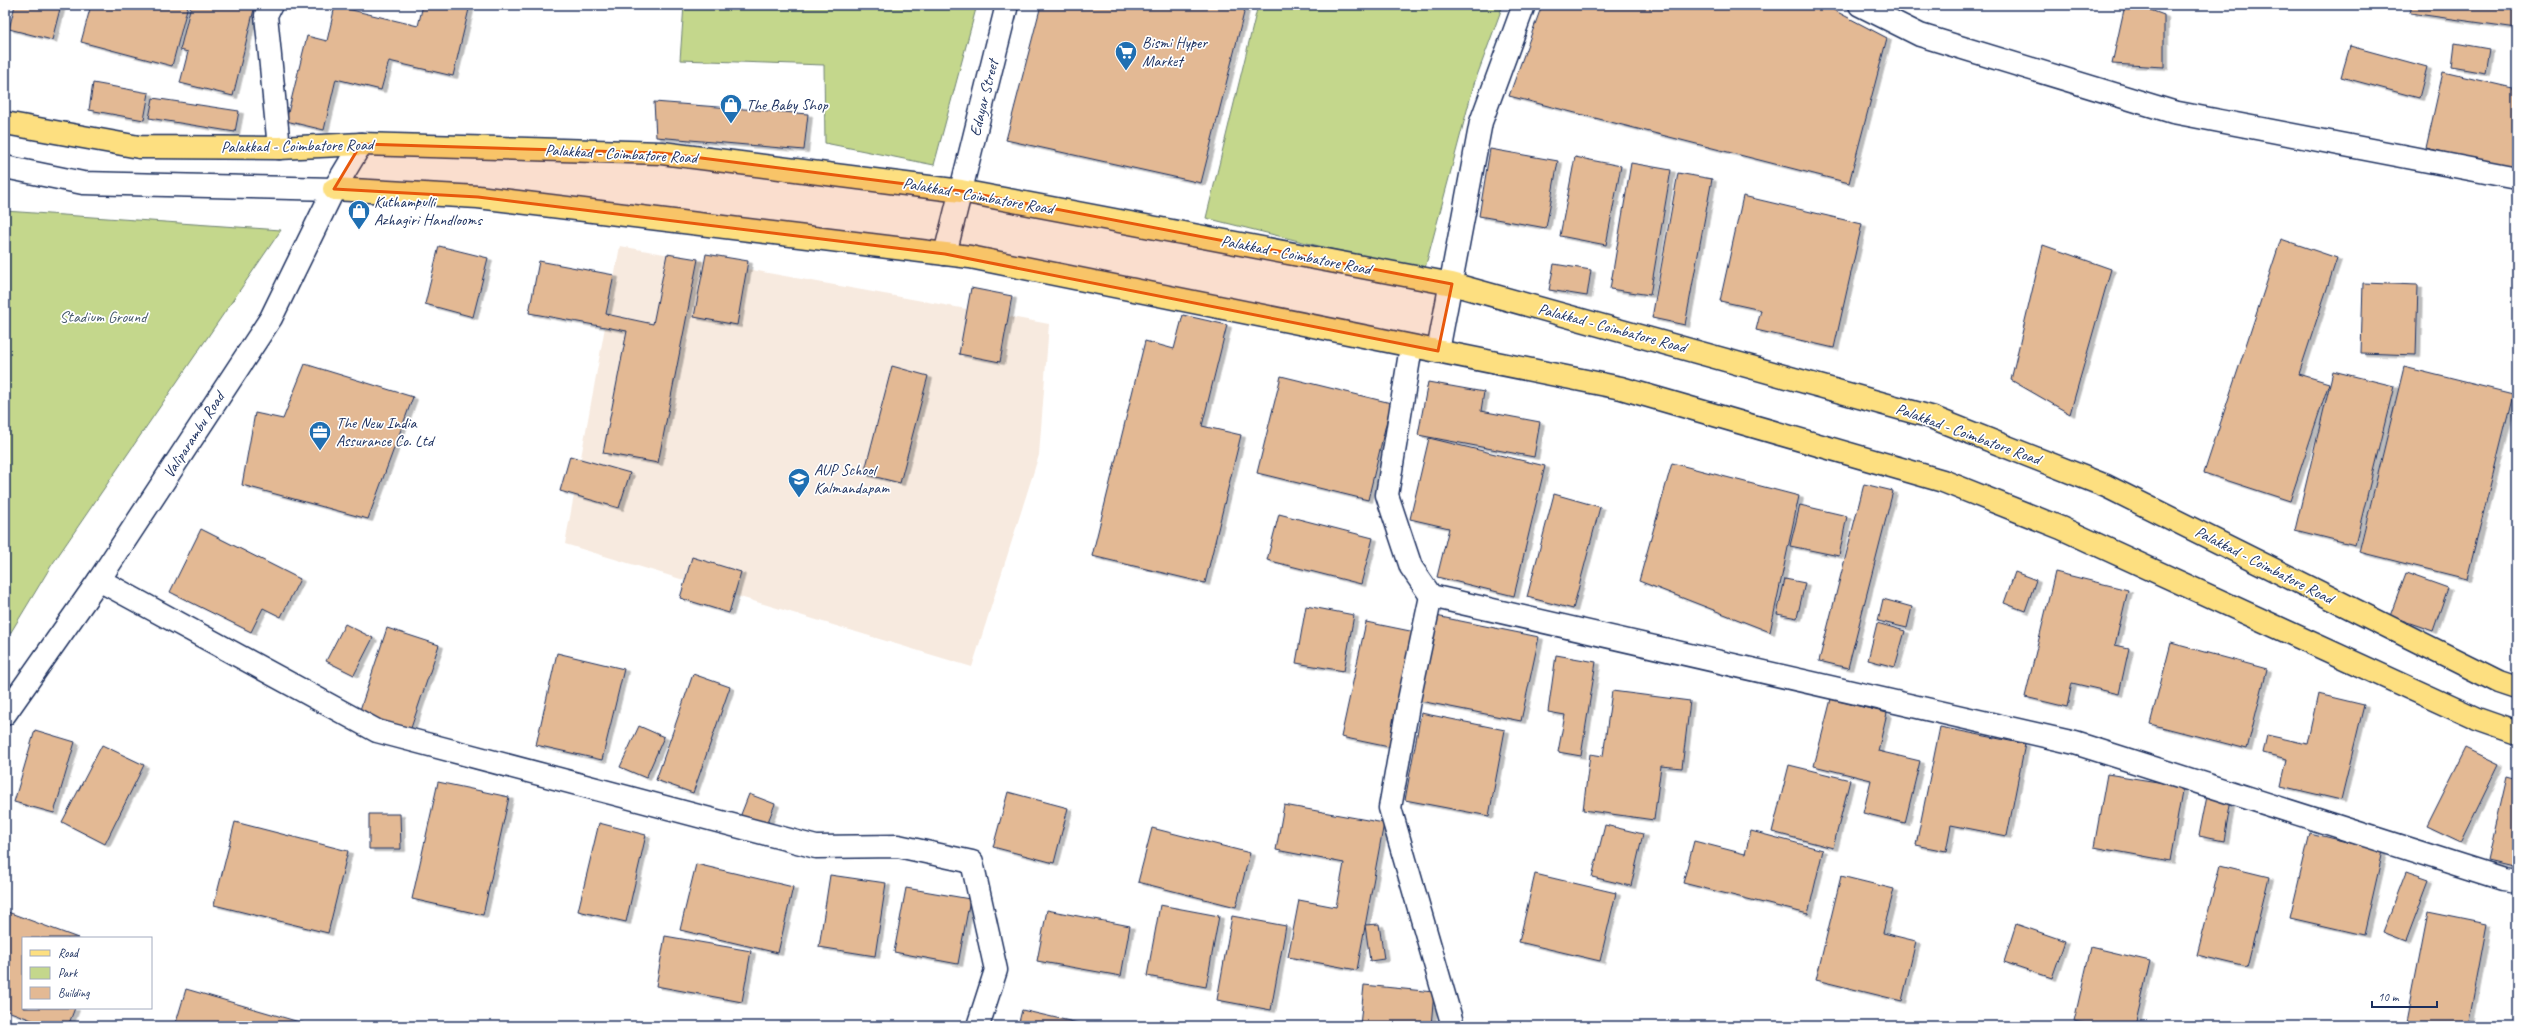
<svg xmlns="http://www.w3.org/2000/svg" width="2522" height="1031" font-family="Caveat,sans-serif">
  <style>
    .built { fill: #f7eadf }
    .green { fill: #c4d78c; stroke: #708375 }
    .building { fill: #e3b994; stroke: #1b2f5e; filter: url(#shadow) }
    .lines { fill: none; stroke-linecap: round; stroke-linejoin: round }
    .minor-casing { stroke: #1b2f5e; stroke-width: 25 }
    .tertiary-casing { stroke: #1b2f5e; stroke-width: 25 }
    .primary-casing { stroke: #1b2f5e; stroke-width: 25 }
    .minor { stroke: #fff; stroke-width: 22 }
    .tertiary { stroke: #fff; stroke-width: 22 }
    .primary { stroke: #fddf80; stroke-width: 22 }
    .marked { fill: #e8590c; fill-opacity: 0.2; stroke: #e8590c; stroke-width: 3; stroke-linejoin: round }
    .labels { text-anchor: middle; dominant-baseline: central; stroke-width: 3.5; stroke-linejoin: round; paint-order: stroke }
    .poi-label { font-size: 16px; fill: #1b2f5e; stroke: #fff; text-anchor: start }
    .street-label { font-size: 16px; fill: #1b2f5e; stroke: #fff }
    .park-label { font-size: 16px; fill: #45596a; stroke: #fff }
  </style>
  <defs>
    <filter id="shadow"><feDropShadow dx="4.5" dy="2.5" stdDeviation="0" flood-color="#0004"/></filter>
  </defs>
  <rect width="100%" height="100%" fill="#fff"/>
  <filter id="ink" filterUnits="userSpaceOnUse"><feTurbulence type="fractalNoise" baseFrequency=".025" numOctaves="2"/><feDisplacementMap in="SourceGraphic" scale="8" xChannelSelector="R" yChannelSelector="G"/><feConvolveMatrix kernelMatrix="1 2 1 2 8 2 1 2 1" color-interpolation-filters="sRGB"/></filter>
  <g filter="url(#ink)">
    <!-- built -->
    <path class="built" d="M 620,246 L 1049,324 L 1039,455 L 972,667 L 565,544 Z"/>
    <!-- green -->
    <g class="green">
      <path d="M 684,5 L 977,5 L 934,165 L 825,143 L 824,65 L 680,60 Z"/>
      <path d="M 1258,5 L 1503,5 L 1474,84 L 1424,272 L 1206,218 Z"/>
      <path d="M 5,211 L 281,230 L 51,566 L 5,642 Z"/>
    </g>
    <!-- building -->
    <g class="building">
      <path d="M 15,5 L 61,5 L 52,40 L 9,29 Z"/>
      <path d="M 91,5 L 188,5 L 172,66 L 81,42 Z"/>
      <path d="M 191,5 L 255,5 L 233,96 L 180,83 L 188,52 L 180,50 Z"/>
      <path d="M 423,5 L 470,5 L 453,76 L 389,61 L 381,90 L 336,79 L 324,130 L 286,121 L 307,36 L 327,41 L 335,6 L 418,26 Z"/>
      <path d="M 1041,5 L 1246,5 L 1201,183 L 1006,140 Z"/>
      <path d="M 1542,5 L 1824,5 L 1887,38 L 1849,183 L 1509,96 Z"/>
      <path d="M 2125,5 L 2137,5 L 2164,15 L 2164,67 L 2112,64 Z"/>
      <path d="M 2412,5 L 2517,5 L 2517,28 L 2410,13 Z"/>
      <path d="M 2455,43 L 2489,49 L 2485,73 L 2452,67 Z"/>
      <path d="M 2350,46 L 2427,67 L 2419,98 L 2341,77 Z"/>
      <path d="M 2443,72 L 2517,89 L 2517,169 L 2426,148 Z"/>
      <path d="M 93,83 L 149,93 L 144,120 L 89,110 Z"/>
      <path d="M 153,98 L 239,111 L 235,132 L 149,118 Z"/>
      <path d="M 654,102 L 808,114 L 804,150 L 656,137 Z"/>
      <path d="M 1490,149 L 1558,161 L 1546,228 L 1479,216 Z"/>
      <path d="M 1575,157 L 1621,166 L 1606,245 L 1560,236 Z"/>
      <path d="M 1631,163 L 1671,170 L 1650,295 L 1610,289 Z"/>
      <path d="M 1678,173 L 1712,179 L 1685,325 L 1652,318 Z"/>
      <path d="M 1743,196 L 1862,224 L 1834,348 L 1756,330 L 1761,310 L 1720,301 Z"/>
      <path d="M 2281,239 L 2337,258 L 2299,374 L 2329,383 L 2290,501 L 2204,473 Z"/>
      <path d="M 2043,245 L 2111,269 L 2070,414 L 2011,380 Z"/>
      <path d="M 439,246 L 488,258 L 473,317 L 425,304 Z"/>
      <path d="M 667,254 L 698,259 L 658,463 L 603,453 L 627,331 L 529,313 L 539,261 L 614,275 L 606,314 L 653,324 Z"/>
      <path d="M 706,254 L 748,261 L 737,325 L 694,317 Z"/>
      <path d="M 1554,264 L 1591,270 L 1587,296 L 1549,290 Z"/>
      <path d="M 2363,283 L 2418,285 L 2416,355 L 2361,353 Z"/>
      <path d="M 971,288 L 1012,296 L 1000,362 L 959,354 Z"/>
      <path d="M 1183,315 L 1227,325 L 1202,426 L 1241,435 L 1205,583 L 1092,556 L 1145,341 L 1174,349 Z"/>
      <path d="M 305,364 L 413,397 L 368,519 L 242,485 L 255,413 L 283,419 Z"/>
      <path d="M 892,366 L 928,376 L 900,483 L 864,474 Z"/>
      <path d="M 2404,367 L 2513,394 L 2467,579 L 2359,552 Z"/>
      <path d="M 2333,371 L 2394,386 L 2355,545 L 2295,530 Z"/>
      <path d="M 1281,376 L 1391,403 L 1368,500 L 1257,473 Z"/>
      <path d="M 1428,382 L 1484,392 L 1481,411 L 1540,422 L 1534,457 L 1418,435 Z"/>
      <path d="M 1429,438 L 1545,466 L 1514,596 L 1437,577 L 1449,528 L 1410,519 Z"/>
      <path d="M 570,456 L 630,473 L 619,508 L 560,491 Z"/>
      <path d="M 1672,463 L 1799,496 L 1770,632 L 1639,581 Z"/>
      <path d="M 1864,484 L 1893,491 L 1848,668 L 1819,661 Z"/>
      <path d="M 1554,494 L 1600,507 L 1573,609 L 1527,597 Z"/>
      <path d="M 1800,505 L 1847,516 L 1839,556 L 1790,546 Z"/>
      <path d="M 1279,514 L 1373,538 L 1361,584 L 1267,560 Z"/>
      <path d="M 201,529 L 300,579 L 281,617 L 263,608 L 251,632 L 170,592 Z"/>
      <path d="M 692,557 L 741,572 L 729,613 L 680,598 Z"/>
      <path d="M 2015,572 L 2036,580 L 2025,611 L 2004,603 Z"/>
      <path d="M 2055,572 L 2128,590 L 2115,645 L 2129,648 L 2119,694 L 2072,683 L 2067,707 L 2025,697 Z"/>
      <path d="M 2406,573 L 2448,588 L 2433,631 L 2390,616 Z"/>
      <path d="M 1785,579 L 1805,583 L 1797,618 L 1777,614 Z"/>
      <path d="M 1883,599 L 1912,607 L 1907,628 L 1878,621 Z"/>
      <path d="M 1306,606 L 1354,615 L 1344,671 L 1296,663 Z"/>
      <path d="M 1431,615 L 1539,637 L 1521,721 L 1415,700 Z"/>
      <path d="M 1366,622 L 1415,632 L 1389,747 L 1341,737 Z"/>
      <path d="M 1877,623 L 1905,631 L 1895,667 L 1868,660 Z"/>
      <path d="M 345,624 L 373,638 L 354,675 L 326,661 Z"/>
      <path d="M 387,628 L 439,645 L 409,734 L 358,716 Z"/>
      <path d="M 2171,643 L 2267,669 L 2247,749 L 2150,724 Z"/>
      <path d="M 557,653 L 624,669 L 602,760 L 536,745 Z"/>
      <path d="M 1556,655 L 1596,662 L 1581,756 L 1558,752 L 1565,715 L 1548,712 Z"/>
      <path d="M 693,674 L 730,687 L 693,793 L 656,780 Z"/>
      <path d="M 1612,691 L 1690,701 L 1682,768 L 1661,766 L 1654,820 L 1583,810 L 1590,754 L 1603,756 Z"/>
      <path d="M 2318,694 L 2364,705 L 2341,800 L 2281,786 L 2287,759 L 2263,753 L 2267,735 L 2307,744 Z"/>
      <path d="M 1831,699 L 1887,713 L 1878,751 L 1920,761 L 1905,823 L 1863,813 L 1871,780 L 1814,766 Z"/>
      <path d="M 1421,713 L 1505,730 L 1489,816 L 1405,800 Z"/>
      <path d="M 639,726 L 664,737 L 646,778 L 620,767 Z"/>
      <path d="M 1940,727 L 2025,744 L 2007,836 L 1951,825 L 1946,851 L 1916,845 Z"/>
      <path d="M 35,730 L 75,742 L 54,813 L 14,802 Z"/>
      <path d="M 102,745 L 144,765 L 105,844 L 62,822 Z"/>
      <path d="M 2466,748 L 2499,764 L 2461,842 L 2427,826 Z"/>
      <path d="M 1789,765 L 1850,780 L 1833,848 L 1772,832 Z"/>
      <path d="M 2107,774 L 2183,786 L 2170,861 L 2094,847 Z"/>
      <path d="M 2506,777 L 2517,780 L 2517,867 L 2487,860 Z"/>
      <path d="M 438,782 L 509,797 L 483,915 L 412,899 Z"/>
      <path d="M 2208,790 L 2232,794 L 2224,841 L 2199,836 Z"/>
      <path d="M 1008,792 L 1068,808 L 1054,863 L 993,847 Z"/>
      <path d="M 749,794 L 775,804 L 766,827 L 740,817 Z"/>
      <path d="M 1284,805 L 1384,823 L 1357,970 L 1288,957 L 1299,900 L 1336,907 L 1344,863 L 1276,850 Z"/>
      <path d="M 369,814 L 400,814 L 401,849 L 369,849 Z"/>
      <path d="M 235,822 L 348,851 L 328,933 L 214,905 Z"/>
      <path d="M 599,823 L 646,835 L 626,922 L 578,911 Z"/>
      <path d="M 1605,825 L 1643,834 L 1631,886 L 1592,877 Z"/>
      <path d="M 1152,828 L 1250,853 L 1236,907 L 1138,882 Z"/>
      <path d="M 1751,831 L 1823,850 L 1808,914 L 1683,883 L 1694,841 L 1745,854 Z"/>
      <path d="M 2310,833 L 2383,851 L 2364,935 L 2290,918 Z"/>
      <path d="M 696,864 L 793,887 L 778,953 L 680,930 Z"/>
      <path d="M 2220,865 L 2269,877 L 2247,967 L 2197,955 Z"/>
      <path d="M 2406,872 L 2429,880 L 2406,941 L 2383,932 Z"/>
      <path d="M 1535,874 L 1616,893 L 1600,961 L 1519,942 Z"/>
      <path d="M 830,875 L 886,883 L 875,956 L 819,947 Z"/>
      <path d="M 1841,876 L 1894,889 L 1883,933 L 1916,941 L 1902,1001 L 1816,980 Z"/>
      <path d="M 906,888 L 970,899 L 958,964 L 894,952 Z"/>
      <path d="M 1160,905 L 1219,916 L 1206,987 L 1147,976 Z"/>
      <path d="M 1047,910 L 1130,926 L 1121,976 L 1037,961 Z"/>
      <path d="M 5,911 L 78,938 L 23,938 L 23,1008 L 75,1008 L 68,1026 L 48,1026 L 5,1010 Z"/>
      <path d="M 2428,912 L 2487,924 L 2468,1026 L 2432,1026 L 2407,1021 Z"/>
      <path d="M 1232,916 L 1286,926 L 1271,1010 L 1217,1000 Z"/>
      <path d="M 1379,924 L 1384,959 L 1370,961 L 1365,925 Z"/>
      <path d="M 2016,924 L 2065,941 L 2052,978 L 2004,962 Z"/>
      <path d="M 665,936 L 751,951 L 742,1002 L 656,986 Z"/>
      <path d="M 2091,947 L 2150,961 L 2135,1026 L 2095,1026 L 2074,1021 Z"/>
      <path d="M 1364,985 L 1434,992 L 1431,1026 L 1360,1026 Z"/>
      <path d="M 186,989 L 313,1026 L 175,1026 Z"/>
      <path d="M 1022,1010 L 1091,1026 L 1018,1026 Z"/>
    </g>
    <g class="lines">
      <!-- minor casing -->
      <g class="minor-casing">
        <g id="minor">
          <path d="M 271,5 L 266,15 L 279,148"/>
          <path d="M 1860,5 L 1920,35 L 2173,112 L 2517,178"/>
          <path d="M 945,254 L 1007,5"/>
          <path d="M 1411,347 L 1387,495 L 1411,567 L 1431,596 L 2075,743 L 2503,879 L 2517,881"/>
          <path d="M 1438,351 L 1481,122 L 1524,5"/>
          <path d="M 99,580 L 377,731 L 816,847 L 898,846 L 972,862 L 996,970 L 978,1026"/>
          <path d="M 1431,596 L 1409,700 L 1390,808 L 1453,1026"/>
          <path d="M 5,714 L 99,580 L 271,318 L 334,189 L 361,144"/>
        </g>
      </g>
      <!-- tertiary casing -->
      <g class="tertiary-casing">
        <path id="tertiary" d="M 5,167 L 83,183 L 334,189"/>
      </g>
      <!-- primary casing -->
      <g class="primary-casing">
        <g id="primary">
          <path d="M 5,123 L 139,147 L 279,148 L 361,144 L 662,153 L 961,191 L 1452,284 L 1931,417 L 2106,486 L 2499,682 L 2517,688"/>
          <path d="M 334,189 L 478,197 L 970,257 L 1621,388 L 1943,481 L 2061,528 L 2477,719 L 2517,733"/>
        </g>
      </g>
      <!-- minor -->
      <use href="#minor" class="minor"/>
      <!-- tertiary -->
      <use href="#tertiary" class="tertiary"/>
      <!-- primary -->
      <use href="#primary" class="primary"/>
    </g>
  </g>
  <!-- marked area -->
  <path class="marked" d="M 361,144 L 662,153 L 961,191 L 1452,284 L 1438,351 L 945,254 L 478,197 L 334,189 Z"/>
  <!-- icons -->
  <defs>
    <g id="supermarket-pin" transform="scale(1.15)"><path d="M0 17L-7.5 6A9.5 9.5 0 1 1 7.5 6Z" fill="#1f6fb2" stroke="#fff"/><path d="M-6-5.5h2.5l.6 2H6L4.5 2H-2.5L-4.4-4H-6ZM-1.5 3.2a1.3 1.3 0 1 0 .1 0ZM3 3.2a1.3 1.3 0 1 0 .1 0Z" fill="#fff"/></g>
    <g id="shop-pin" transform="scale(1.15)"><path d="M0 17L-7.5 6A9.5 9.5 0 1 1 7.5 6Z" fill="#1f6fb2" stroke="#fff"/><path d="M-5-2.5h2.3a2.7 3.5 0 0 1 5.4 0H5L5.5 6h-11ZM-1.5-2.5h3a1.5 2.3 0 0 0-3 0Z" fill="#fff"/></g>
    <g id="office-pin" transform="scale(1.15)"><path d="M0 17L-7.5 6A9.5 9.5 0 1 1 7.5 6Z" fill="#1f6fb2" stroke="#fff"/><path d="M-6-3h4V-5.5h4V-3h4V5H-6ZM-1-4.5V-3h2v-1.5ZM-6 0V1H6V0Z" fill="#fff"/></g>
    <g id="school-pin" transform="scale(1.15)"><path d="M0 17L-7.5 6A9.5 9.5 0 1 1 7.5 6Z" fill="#1f6fb2" stroke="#fff"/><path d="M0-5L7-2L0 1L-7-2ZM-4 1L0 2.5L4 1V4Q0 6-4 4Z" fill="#fff"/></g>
  </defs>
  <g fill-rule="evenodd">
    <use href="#supermarket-pin" x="1126" y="52"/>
    <use href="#shop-pin" x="731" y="105"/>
    <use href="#shop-pin" x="359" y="211"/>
    <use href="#office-pin" x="320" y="432"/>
    <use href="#school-pin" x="799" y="479"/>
  </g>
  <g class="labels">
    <!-- poi labels -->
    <g class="poi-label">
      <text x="1142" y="43">Bismi Hyper<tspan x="1142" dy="18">Market</tspan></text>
      <text x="746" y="105">The Baby Shop</text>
      <text x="374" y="202">Kuthampulli<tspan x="374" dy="18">Azhagiri Handlooms</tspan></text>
      <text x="336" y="423">The New India<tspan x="336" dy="18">Assurance Co. Ltd</tspan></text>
      <text x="814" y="470">AUP School<tspan x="814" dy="18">Kalmandapam</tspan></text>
    </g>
    <!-- street labels -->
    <g class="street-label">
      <text transform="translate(984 98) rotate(-76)">Edayar Street</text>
      <text transform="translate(297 146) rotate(-1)">Palakkad - Coimbatore Road</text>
      <text transform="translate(621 154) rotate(3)">Palakkad - Coimbatore Road</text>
      <text transform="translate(978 196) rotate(10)">Palakkad - Coimbatore Road</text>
      <text transform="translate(1296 255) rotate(11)">Palakkad - Coimbatore Road</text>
      <text transform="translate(1612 328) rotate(15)">Palakkad - Coimbatore Road</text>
      <text transform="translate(1968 434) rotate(20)">Palakkad - Coimbatore Road</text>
      <text transform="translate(194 435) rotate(-57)">Valiparambu Road</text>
      <text transform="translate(2264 565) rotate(27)">Palakkad - Coimbatore Road</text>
    </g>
    <!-- park labels -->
    <g class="park-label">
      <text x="103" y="317">Stadium Ground</text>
    </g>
  </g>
  <!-- margin -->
  <rect width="2522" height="1031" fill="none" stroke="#fff" stroke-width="20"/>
  <rect x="10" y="10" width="2502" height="1011" fill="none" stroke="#1b2f5e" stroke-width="1.5" filter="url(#ink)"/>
  <!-- legend -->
  <rect x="22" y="937" width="130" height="72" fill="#ffffff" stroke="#a4acbf"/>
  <rect x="30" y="950" width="20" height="6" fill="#fddf80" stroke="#a4acbf"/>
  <text x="58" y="957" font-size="12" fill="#1b2f5e">Road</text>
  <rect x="30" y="967" width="20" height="12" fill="#c4d78c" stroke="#a4acbf"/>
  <text x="58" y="977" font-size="12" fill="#1b2f5e">Park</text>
  <rect x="30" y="987" width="20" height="12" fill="#e3b994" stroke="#a4acbf"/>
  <text x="58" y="997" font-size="12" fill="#1b2f5e">Building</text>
  <!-- scale -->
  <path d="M2372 1001v6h65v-6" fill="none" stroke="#1b2f5e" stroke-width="2"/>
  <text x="2378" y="1001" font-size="12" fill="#1b2f5e" stroke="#ffffff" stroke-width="3" paint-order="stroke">10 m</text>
</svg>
